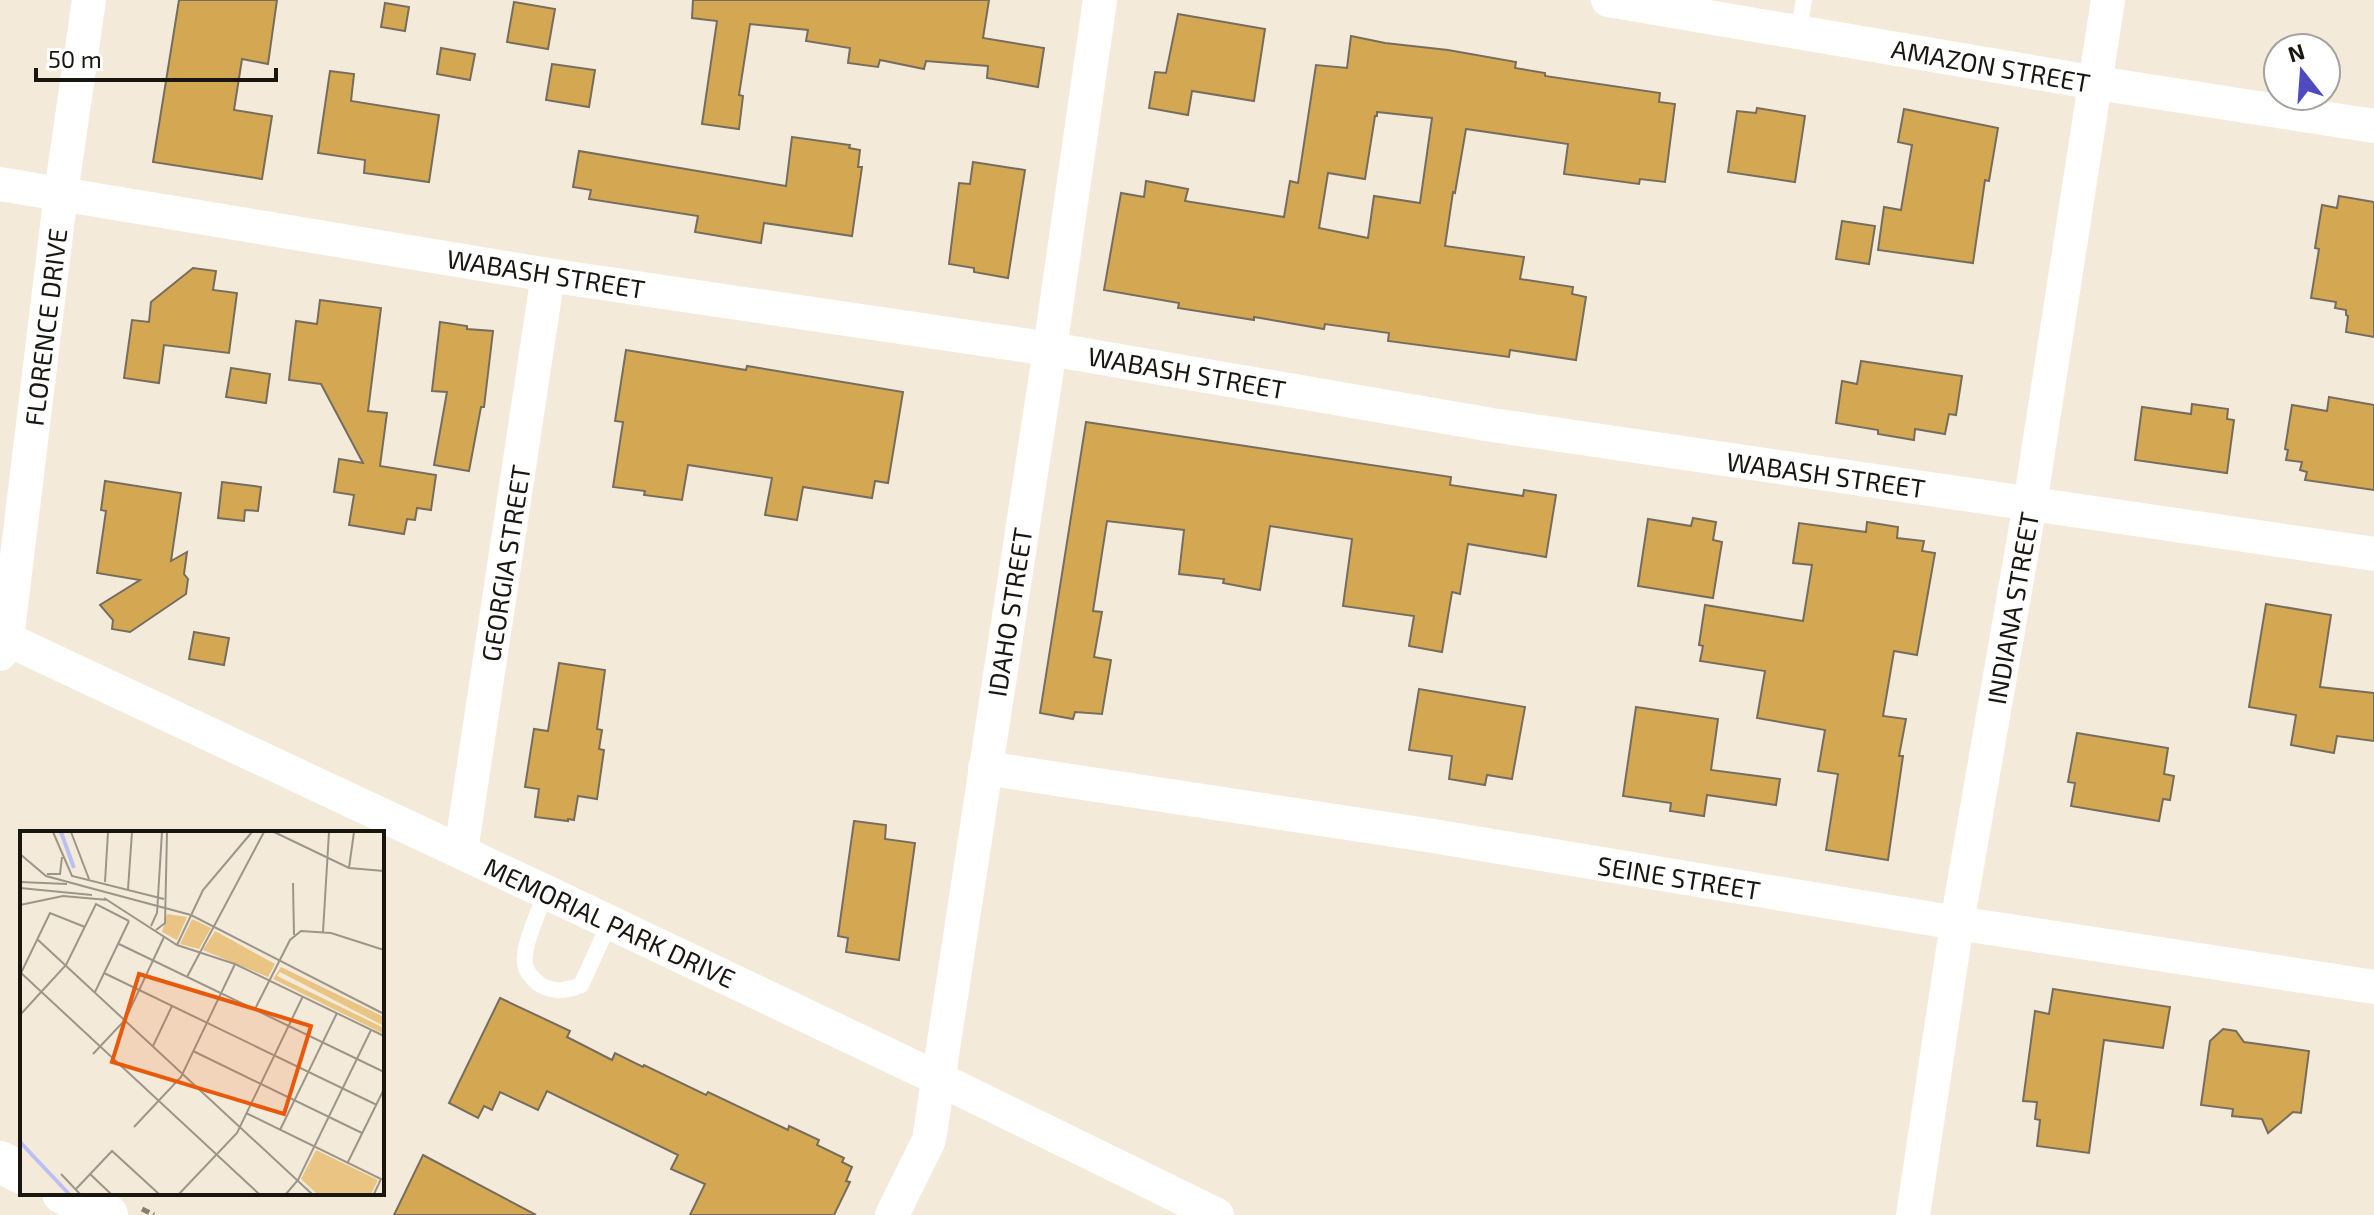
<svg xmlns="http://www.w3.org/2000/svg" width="2374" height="1215" font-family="'Exo 2',sans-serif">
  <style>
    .building { fill: #d4a852; stroke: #766d5e; stroke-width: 2; fill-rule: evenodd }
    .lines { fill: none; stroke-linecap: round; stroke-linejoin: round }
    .path { stroke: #868074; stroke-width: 5; stroke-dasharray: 8 4; stroke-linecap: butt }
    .service { stroke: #fff; stroke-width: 16 }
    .minor { stroke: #fff; stroke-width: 34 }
    .tertiary { stroke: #fff; stroke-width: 42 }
    .labels { text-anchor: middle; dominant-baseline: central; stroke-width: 6; stroke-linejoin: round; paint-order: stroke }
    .street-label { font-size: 26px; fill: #191610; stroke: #fff }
    .inset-river { fill: none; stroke: #bac1f2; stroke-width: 4 }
    .inset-road { fill: none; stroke: #9c9589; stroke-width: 2 }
    .view { fill: #e8590c; fill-opacity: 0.15; stroke: #e8590c; stroke-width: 4 }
    .inset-edge { fill: none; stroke: #191610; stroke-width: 4 }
  </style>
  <rect width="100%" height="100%" fill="#f4ead9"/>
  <!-- building -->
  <g class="building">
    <path d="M 179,0 L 277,0 L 268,64 L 242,59 L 234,110 L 272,116 L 262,179 L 153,162 Z"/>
    <path d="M 693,0 L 989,0 L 983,38 L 1044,48 L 1038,87 L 987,78 L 988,66 L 926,61 L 924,69 L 880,60 L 878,67 L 848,63 L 850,48 L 806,41 L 808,30 L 750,24 L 739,95 L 743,96 L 739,129 L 702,124 L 717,21 L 692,18 Z"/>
    <path d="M 514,2 L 555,9 L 548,49 L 507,42 Z"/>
    <path d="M 385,3 L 409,7 L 405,31 L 381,27 Z"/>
    <path d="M 1178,14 L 1265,29 L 1254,101 L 1192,91 L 1188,115 L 1149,108 L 1155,72 L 1166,73 Z"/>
    <path d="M 1351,36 L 1385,43 L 1448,50 L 1516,62 L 1515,68 L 1545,73 L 1545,76 L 1660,93 L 1659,102 L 1675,104 L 1665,182 L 1640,179 L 1639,184 L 1564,174 L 1568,144 L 1466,129 L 1455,193 L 1453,192 L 1445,246 L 1524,257 L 1520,279 L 1573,287 L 1572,294 L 1586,297 L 1576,360 L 1510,350 L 1509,357 L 1388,341 L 1389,333 L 1325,324 L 1324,329 L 1254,317 L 1254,320 L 1178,308 L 1179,303 L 1104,290 L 1121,193 L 1144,197 L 1146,181 L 1188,189 L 1185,201 L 1284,217 L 1290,181 L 1298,183 L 1316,65 L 1347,68 ZM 1377,112 L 1432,118 L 1420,203 L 1374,196 L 1368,238 L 1319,228 L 1328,173 L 1365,179 L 1375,116 L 1377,116 Z"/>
    <path d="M 441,48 L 475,54 L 470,80 L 437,74 Z"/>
    <path d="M 552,64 L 595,70 L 589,107 L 546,100 Z"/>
    <path d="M 330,71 L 354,74 L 351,101 L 439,115 L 429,182 L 364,173 L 365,160 L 318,153 Z"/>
    <path d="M 1757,108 L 1805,116 L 1795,182 L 1728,172 L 1737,111 L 1756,113 Z"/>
    <path d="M 1904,109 L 1998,128 L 1989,181 L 1985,180 L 1973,263 L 1878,250 L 1884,207 L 1901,210 L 1912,145 L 1898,142 Z"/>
    <path d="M 792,137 L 850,145 L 849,148 L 860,150 L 858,167 L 862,167 L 852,236 L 764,223 L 761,243 L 695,232 L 698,216 L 589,199 L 591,190 L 573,187 L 579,151 L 786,186 Z"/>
    <path d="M 973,162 L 1025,170 L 1008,278 L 974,272 L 974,268 L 949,264 L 959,183 L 970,184 Z"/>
    <path d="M 2339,196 L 2374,202 L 2374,337 L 2346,332 L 2348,316 L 2346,315 L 2346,310 L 2335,308 L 2336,302 L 2311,298 L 2319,249 L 2315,248 L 2322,205 L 2337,208 Z"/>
    <path d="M 1842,221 L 1875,226 L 1869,264 L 1836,259 Z"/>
    <path d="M 193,268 L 216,271 L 213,290 L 237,293 L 229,353 L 164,345 L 159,383 L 124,378 L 132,320 L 149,322 L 151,302 Z"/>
    <path d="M 320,300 L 381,308 L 368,411 L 387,413 L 380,466 L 436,475 L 431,510 L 417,508 L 415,520 L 407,519 L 404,534 L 349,525 L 354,495 L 334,492 L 339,459 L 363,463 L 321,384 L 289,380 L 296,321 L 317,324 Z"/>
    <path d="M 440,322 L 467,326 L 467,329 L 493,331 L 484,407 L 481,407 L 469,471 L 434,465 L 447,392 L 432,391 Z"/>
    <path d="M 626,350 L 746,370 L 747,366 L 903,392 L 888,483 L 875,481 L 872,498 L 803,487 L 797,520 L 765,515 L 772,478 L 688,465 L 682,500 L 644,495 L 645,491 L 613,487 L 623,422 L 615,421 Z"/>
    <path d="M 1861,361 L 1962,376 L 1956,415 L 1949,414 L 1945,434 L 1915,429 L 1914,440 L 1878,434 L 1878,430 L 1836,423 L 1842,381 L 1857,384 Z"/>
    <path d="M 231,368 L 270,374 L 266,403 L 226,397 Z"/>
    <path d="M 2329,397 L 2374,405 L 2374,490 L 2305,480 L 2307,472 L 2300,470 L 2302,462 L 2286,460 L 2288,450 L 2285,449 L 2292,405 L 2327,411 Z"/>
    <path d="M 2192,404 L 2228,409 L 2227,419 L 2234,420 L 2227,473 L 2135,460 L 2142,407 L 2191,414 Z"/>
    <path d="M 1086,422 L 1451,477 L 1450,485 L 1523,496 L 1524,490 L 1556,495 L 1546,557 L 1468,544 L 1460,594 L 1452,592 L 1442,652 L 1409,646 L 1414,616 L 1343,606 L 1352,539 L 1270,526 L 1260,590 L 1223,583 L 1224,579 L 1179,574 L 1184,530 L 1107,521 L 1093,611 L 1102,612 L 1094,657 L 1111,660 L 1102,714 L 1075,712 L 1073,719 L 1040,713 Z"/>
    <path d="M 105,481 L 181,493 L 171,561 L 187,552 L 184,574 L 188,579 L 186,594 L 130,632 L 112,629 L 113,620 L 100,605 L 140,580 L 97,573 L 106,511 L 101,510 Z"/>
    <path d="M 222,482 L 261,487 L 258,511 L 245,510 L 244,521 L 218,518 Z"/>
    <path d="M 1693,518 L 1716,522 L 1713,540 L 1722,542 L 1713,598 L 1638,586 L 1648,519 L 1691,526 Z"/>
    <path d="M 1867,522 L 1898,527 L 1897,538 L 1924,541 L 1922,551 L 1935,553 L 1917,655 L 1894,651 L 1883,716 L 1906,719 L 1899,756 L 1903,756 L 1888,860 L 1826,850 L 1838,774 L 1818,771 L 1825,730 L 1757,718 L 1765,671 L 1700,661 L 1703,646 L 1699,645 L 1705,605 L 1803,621 L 1812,565 L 1793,563 L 1799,523 L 1866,532 Z"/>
    <path d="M 2266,604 L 2331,615 L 2320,687 L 2374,693 L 2374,741 L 2337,736 L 2334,753 L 2291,745 L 2296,715 L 2249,707 Z"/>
    <path d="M 194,632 L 229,638 L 224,665 L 189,659 Z"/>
    <path d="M 559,663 L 605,670 L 597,729 L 602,730 L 599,749 L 604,750 L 597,799 L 578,796 L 574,820 L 568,819 L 568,821 L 535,817 L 539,789 L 525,787 L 534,729 L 548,731 Z"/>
    <path d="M 1419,689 L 1525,707 L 1512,779 L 1487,775 L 1485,785 L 1449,779 L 1452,756 L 1409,750 Z"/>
    <path d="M 1636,707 L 1718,719 L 1711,770 L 1780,779 L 1776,805 L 1707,795 L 1704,816 L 1670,811 L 1671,803 L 1623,796 Z"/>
    <path d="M 2077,733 L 2168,748 L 2164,774 L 2174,776 L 2170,800 L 2163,799 L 2159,821 L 2071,806 L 2075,783 L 2068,782 Z"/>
    <path d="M 854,821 L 886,825 L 885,839 L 915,843 L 899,960 L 846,952 L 848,938 L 838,936 Z"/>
    <path d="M 2053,989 L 2170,1007 L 2163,1048 L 2104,1040 L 2089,1153 L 2037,1146 L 2040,1120 L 2035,1119 L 2037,1102 L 2023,1101 L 2035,1011 L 2049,1014 Z"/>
    <path d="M 500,998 L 570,1031 L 567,1037 L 612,1060 L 615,1053 L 643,1067 L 644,1065 L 706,1095 L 708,1092 L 788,1130 L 789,1126 L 819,1140 L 817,1145 L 844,1158 L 842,1162 L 852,1167 L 846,1181 L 850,1182 L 834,1215 L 690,1215 L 705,1184 L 671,1169 L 678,1155 L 547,1091 L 538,1110 L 500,1092 L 492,1110 L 484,1106 L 478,1118 L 449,1103 Z"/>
    <path d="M 2223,1029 L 2236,1031 L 2244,1042 L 2309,1051 L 2301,1113 L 2293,1112 L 2268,1133 L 2262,1119 L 2232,1116 L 2233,1109 L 2201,1105 L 2210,1041 Z"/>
    <path d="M 423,1155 L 536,1215 L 394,1215 Z"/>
  </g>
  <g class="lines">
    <!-- path -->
    <path class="path" d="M 142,1209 L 154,1215"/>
    <!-- service -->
    <g class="service">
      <path d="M 1798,32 L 1804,0"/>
      <path d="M 546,892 C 540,909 522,946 525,964 C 526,972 533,979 539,984 C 554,993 566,991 581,985 L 610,922"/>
    </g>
    <!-- minor -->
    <g class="minor">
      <path d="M 1608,0 L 2097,83 L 2374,126"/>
      <path d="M 0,184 L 548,275 L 1050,349 L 1492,425 L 2374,554"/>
      <path d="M 0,636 L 546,892 L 937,1078 L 1217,1215"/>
      <path d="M 0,654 L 7,639 L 61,193 L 89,0"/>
      <path d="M 985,768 L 1427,835 L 1957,923 L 2374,987"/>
      <path d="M 461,851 L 548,275"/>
      <path d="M 892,1215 L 929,1140 L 1050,349 L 1100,0"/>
      <path d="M 1913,1215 L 1957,923 L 2030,504 L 2108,0"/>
    </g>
    <!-- tertiary -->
    <g class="tertiary">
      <path d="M 0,1162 L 22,1173"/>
      <path d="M 63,1193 L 107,1215"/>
    </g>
  </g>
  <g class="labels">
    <!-- street labels -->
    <g class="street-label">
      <text transform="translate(1991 65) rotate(10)">AMAZON STREET</text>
      <text transform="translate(546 273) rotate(9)">WABASH STREET</text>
      <text transform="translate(45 327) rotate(-83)">FLORENCE DRIVE</text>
      <text transform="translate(1187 372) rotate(10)">WABASH STREET</text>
      <text transform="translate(1826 474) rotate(8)">WABASH STREET</text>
      <text transform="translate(505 563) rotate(-81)">GEORGIA STREET</text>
      <text transform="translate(2012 608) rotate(-80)">INDIANA STREET</text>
      <text transform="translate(1009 612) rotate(-81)">IDAHO STREET</text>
      <text transform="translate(1679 877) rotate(9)">SEINE STREET</text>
      <text transform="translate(610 922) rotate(25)">MEMORIAL PARK DRIVE</text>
    </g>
  </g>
  <!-- overview -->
  <g transform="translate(20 831)">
    <rect width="364" height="364" fill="#f4ead9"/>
    <path d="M 147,83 L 167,86 L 157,109 L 142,101 ZM 172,88 L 191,97 L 179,118 L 160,113 ZM 195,100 L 255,133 L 248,146 L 183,119 ZM 261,136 L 364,186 L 364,195 L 260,141 L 257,145 L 364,197 L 364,203 L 253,148 Z" fill="#e9c482"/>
    <path d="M 296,319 L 358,349 L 351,363 L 297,363 L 281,348 Z" fill="#e9c482"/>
    <path class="inset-river" d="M 41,1 L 54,37M 0,311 L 49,363"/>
    <path class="inset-road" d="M 33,1 L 52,45 L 144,68M 51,1 L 69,48M 254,1 L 329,37 L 364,40M 0,23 L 26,45 L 63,55M 329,37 L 334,1M 27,43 L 40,43 L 42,26M 0,51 L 47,53M 85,51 L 88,1M 273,52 L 274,104M 59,54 L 171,84 L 364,183M 0,57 L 72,64M 108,58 L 112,1M 84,67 L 157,114 L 215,133 L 364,205M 0,74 L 43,65 L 88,69M 131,95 L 137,82 L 142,1M 136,99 L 145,92 L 147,1M 303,101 L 309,1M 17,108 L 292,363M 99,113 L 364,241M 157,114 L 183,59 L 232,1M 0,141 L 239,363M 1,142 L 30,82 L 65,96M 84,142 L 357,274M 167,146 L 244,1M 75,161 L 109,90M 235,178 L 270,109 L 281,100 L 311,102 L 364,119M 0,184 L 46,134 L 76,73 L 109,90M 133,215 L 152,175M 173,220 L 342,302M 73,223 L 105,189 L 144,106M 226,282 L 361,348 L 354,363M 114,296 L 161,246 L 215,133M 260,299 L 317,182M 328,331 L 364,258M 41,343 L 60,363M 70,343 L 91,363M 55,359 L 92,320 L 139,363M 159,363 L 217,302 L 283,165M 266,363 L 278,349 L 351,199"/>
    <path class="view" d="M 119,143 L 291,195 L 264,283 L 92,231 Z"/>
    <rect width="364" height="364" class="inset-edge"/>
  </g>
  <!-- north arrow -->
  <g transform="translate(2302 72) rotate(343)"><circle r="38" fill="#ffffff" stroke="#a3a29f" stroke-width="2"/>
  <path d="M0-6L14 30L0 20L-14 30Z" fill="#4e4ac0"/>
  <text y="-12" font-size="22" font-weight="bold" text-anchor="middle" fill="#191610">N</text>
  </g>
  <!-- scale -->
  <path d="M36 68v12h240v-12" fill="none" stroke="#191610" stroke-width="4"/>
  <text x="48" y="68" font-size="24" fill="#191610" stroke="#ffffff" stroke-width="6" paint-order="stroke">50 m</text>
</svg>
